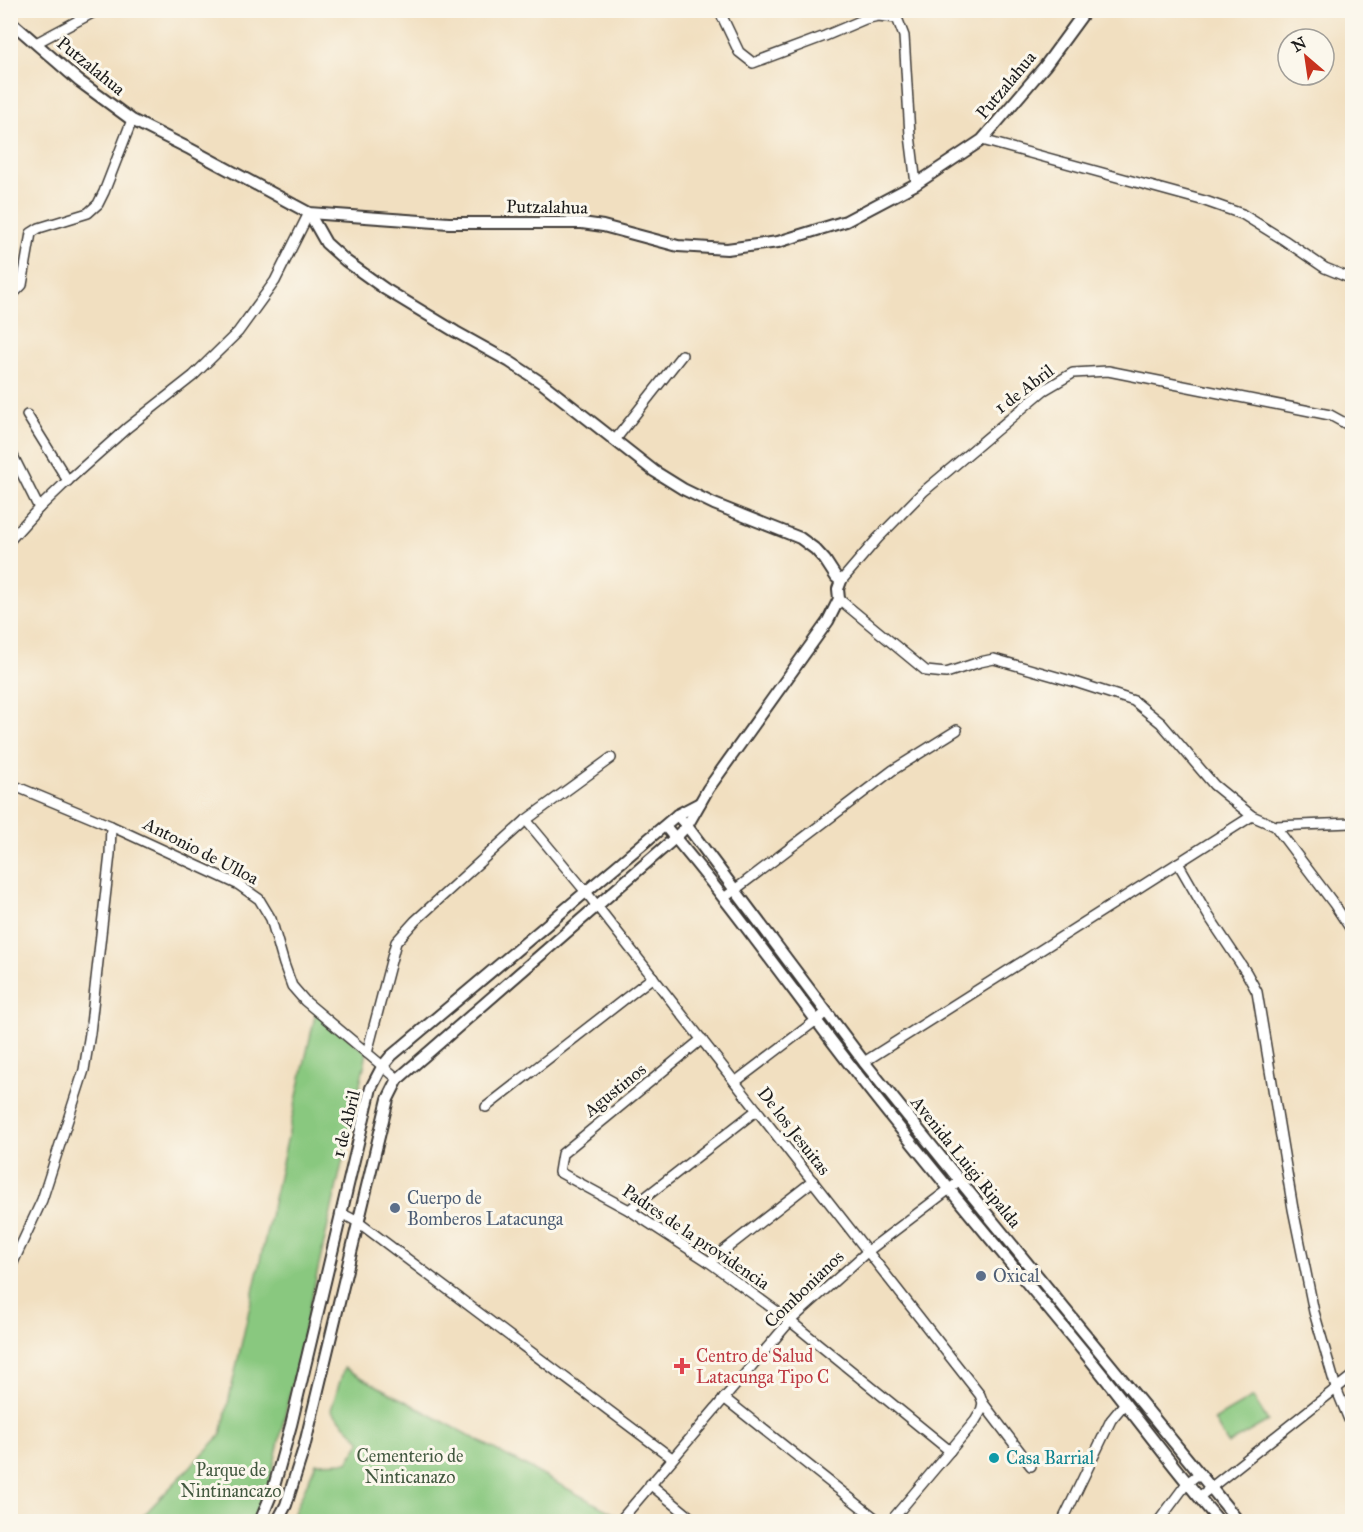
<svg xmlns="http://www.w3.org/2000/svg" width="1363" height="1532" font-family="'IM FELL Great Primer',serif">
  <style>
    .green { fill: #89c87f; stroke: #52724e; stroke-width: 1.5 }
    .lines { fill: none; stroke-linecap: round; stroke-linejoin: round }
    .minor-casing { stroke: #3c3935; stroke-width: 12 }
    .tertiary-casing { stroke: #3c3935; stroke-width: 14 }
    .minor { stroke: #fff; stroke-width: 9 }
    .tertiary { stroke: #fff; stroke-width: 10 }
    .service-dot { fill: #5c6f8a; stroke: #fbf7ec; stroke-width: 2 }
    .health-dot { fill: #e0444e; stroke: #fbf7ec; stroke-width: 2 }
    .culture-dot { fill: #0f9aa8; stroke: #fbf7ec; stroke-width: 2 }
    .labels { text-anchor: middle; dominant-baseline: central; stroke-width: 6; stroke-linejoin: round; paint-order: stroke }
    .street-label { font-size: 18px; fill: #1c1c1c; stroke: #fbf7ec }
    .service-label { font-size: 18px; fill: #4e5e75; stroke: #fbf7ec; text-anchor: start }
    .health-label { font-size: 18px; fill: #be3a42; stroke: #fbf7ec; text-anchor: start }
    .park-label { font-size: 18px; fill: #42583f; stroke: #fbf7ec }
    .culture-label { font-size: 18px; fill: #0d838f; stroke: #fbf7ec; text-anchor: start }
  </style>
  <rect width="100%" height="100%" fill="#fbf7ec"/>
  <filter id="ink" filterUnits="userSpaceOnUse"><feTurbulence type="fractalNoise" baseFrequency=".0167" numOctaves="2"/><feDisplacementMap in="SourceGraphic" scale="12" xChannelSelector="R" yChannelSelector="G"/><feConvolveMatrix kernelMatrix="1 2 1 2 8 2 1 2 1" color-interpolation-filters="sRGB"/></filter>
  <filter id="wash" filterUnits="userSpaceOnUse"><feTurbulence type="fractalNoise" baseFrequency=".008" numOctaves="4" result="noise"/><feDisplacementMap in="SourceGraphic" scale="24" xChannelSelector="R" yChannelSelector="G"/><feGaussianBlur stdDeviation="1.35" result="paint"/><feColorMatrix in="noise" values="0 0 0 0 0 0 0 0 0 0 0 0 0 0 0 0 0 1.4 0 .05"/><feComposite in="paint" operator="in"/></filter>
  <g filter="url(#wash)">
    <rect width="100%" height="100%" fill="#f1dfc0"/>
    <!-- green -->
    <g class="green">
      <path d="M 316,1011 L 367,1053 L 262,1517 L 259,1522 L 137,1522 L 221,1435 Z"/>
      <path d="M 344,1368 L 618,1516 L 614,1522 L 290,1522 L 316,1463 L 348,1462 L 361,1441 L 331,1410 Z"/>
      <path d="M 1253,1397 L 1268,1421 L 1228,1444 L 1214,1420 Z"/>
    </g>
  </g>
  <g filter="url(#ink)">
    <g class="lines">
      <!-- minor casing -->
      <g class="minor-casing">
        <g id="minor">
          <path d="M 719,10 L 739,52 L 753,63 L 825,36 L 865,19 L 878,16 L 897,18 L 904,36 L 910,135 L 916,184"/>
          <path d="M 36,43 L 98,10"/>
          <path d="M 982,140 L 1205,201 L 1242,214 L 1284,240 L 1325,268 L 1352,279"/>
          <path d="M 10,297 L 22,285 L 31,233 L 39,228 L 88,213 L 98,204 L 104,192 L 132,120"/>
          <path d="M 27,415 L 68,481"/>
          <path d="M 615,440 L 682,355"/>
          <path d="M 10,450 L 39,508"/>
          <path d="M 10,540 L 39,508 L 63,485 L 127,428 L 193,376 L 238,332 L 275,281 L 309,213"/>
          <path d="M 841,581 L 878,538 L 923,492 L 1044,390 L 1073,373 L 1108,371 L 1330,415 L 1352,427"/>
          <path d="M 839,599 L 926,671 L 946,673 L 980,662 L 994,659 L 1078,683 L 1134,701 L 1161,723 L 1214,785 L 1252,816 L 1275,826 L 1352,823"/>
          <path d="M 10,784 L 111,826 L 239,885 L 259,899 L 271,919 L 284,964 L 292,986 L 305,1001 L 398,1079"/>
          <path d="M 526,820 L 586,892 L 973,1386 L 980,1395 L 983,1403 L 1031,1466"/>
          <path d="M 1275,826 L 1334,904 L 1352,931"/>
          <path d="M 1178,863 L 1208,915 L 1246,972 L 1257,992 L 1293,1209 L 1314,1312 L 1336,1388 L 1352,1427"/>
          <path d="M 724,898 L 893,770 L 957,730"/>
          <path d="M 702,1039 L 562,1154 L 559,1172 L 629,1210 L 709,1262 L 790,1321 L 950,1451"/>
          <path d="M 367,1053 L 396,942 L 415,921 L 526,820 L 611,758"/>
          <path d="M 864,1062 L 1252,816"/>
          <path d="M 735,1082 L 827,1012"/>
          <path d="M 486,1107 L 653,977"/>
          <path d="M 629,1210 L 757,1110"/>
          <path d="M 341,1213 L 358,1222 L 672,1458"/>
          <path d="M 709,1262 L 813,1181"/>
          <path d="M 10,1269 L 42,1200 L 84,1070 L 90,1033 L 110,854 L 111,826"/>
          <path d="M 724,1398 L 880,1522"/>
          <path d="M 650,1484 L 696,1522"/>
          <path d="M 1199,1497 L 1352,1376"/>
          <path d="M 619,1522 L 790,1321 L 868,1251 L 960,1181"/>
          <path d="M 890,1522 L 975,1421 L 981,1411 L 983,1403"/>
          <path d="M 1062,1522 L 1111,1420 L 1125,1403"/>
          <path d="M 1158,1522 L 1187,1483 L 1200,1473"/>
        </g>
      </g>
      <!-- tertiary casing -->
      <g class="tertiary-casing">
        <g id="tertiary">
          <path d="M 10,21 L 79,81 L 132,120 L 190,149 L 309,213 L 449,223 L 582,223 L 603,226 L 678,246 L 727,249 L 778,242 L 846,221 L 916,184 L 982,140 L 1045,66 L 1086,10"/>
          <path d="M 677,815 L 687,826 L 864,1062 L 960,1181 L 1239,1522"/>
          <path d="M 665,826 C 732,904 791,989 854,1070 C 928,1166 1007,1258 1084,1352 C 1130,1408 1172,1467 1220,1522"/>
          <path d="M 259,1522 L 262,1517 L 273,1490 L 291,1425 L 371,1088 L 382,1067 L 391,1056 L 677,815 L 700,803"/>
          <path d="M 277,1522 L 286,1505 L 304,1448 L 388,1099 L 398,1079 L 675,838 L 687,826 L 708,789 L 828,621 L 839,599 L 838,589 L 841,581 L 836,577 L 825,560 L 815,549 L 800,538 L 714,504 L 683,489 L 654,471 L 542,383 L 510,362 L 456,332 L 385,289 L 346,261 L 326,243 L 309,213"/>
        </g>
      </g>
      <!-- minor -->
      <use href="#minor" class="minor"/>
      <!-- tertiary -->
      <use href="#tertiary" class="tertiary"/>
    </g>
  </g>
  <!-- markers -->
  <g class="service-dot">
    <circle cx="395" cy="1208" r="6"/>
    <circle cx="981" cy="1276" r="6"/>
  </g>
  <path class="health-dot" d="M679 1357h6v6h6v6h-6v6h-6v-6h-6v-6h6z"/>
  <circle class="culture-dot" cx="994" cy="1458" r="6"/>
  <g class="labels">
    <!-- street labels -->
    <g class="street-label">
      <text transform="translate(91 66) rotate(39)">Putzalahua</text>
      <text transform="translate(1006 85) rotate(-50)">Putzalahua</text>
      <text transform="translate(547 207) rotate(1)">Putzalahua</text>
      <text transform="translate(1024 389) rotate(-37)">1 de Abril</text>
      <text transform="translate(201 851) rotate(27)">Antonio de Ulloa</text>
      <text transform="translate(615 1090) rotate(-39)">Agustinos</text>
      <text transform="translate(346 1124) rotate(-76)">1 de Abril</text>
      <text transform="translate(794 1131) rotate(52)">De los Jesuitas</text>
      <text transform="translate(966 1162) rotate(51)">Avenida Luigi Ripalda</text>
      <text transform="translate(696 1237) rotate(34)">Padres de la providencia</text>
      <text transform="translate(804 1289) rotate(-44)">Combonianos</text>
    </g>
    <!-- service labels -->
    <g class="service-label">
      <text x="407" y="1198">Cuerpo de<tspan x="407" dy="21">Bomberos Latacunga</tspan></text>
      <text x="993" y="1276">Oxical</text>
    </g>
    <!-- health labels -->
    <g class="health-label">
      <text x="696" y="1356">Centro de Salud<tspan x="696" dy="21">Latacunga Tipo C</tspan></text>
    </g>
    <!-- park labels -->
    <g class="park-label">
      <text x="410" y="1456">Cementerio de<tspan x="410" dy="21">Ninticanazo</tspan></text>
      <text x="231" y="1470">Parque de<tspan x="231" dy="21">Nintinancazo</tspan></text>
    </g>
    <!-- culture labels -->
    <g class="culture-label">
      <text x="1006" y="1458">Casa Barrial</text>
    </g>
  </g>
  <!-- margin -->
  <rect width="1363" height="1532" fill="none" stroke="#fbf7ec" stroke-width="36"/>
  <!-- north arrow -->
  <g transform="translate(1306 57) rotate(331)"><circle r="28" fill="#fbf7ec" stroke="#a29f99" stroke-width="1.5"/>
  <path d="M0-4.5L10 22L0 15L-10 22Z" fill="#c8321e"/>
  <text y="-9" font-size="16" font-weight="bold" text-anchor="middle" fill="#1c1c1c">N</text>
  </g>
</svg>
